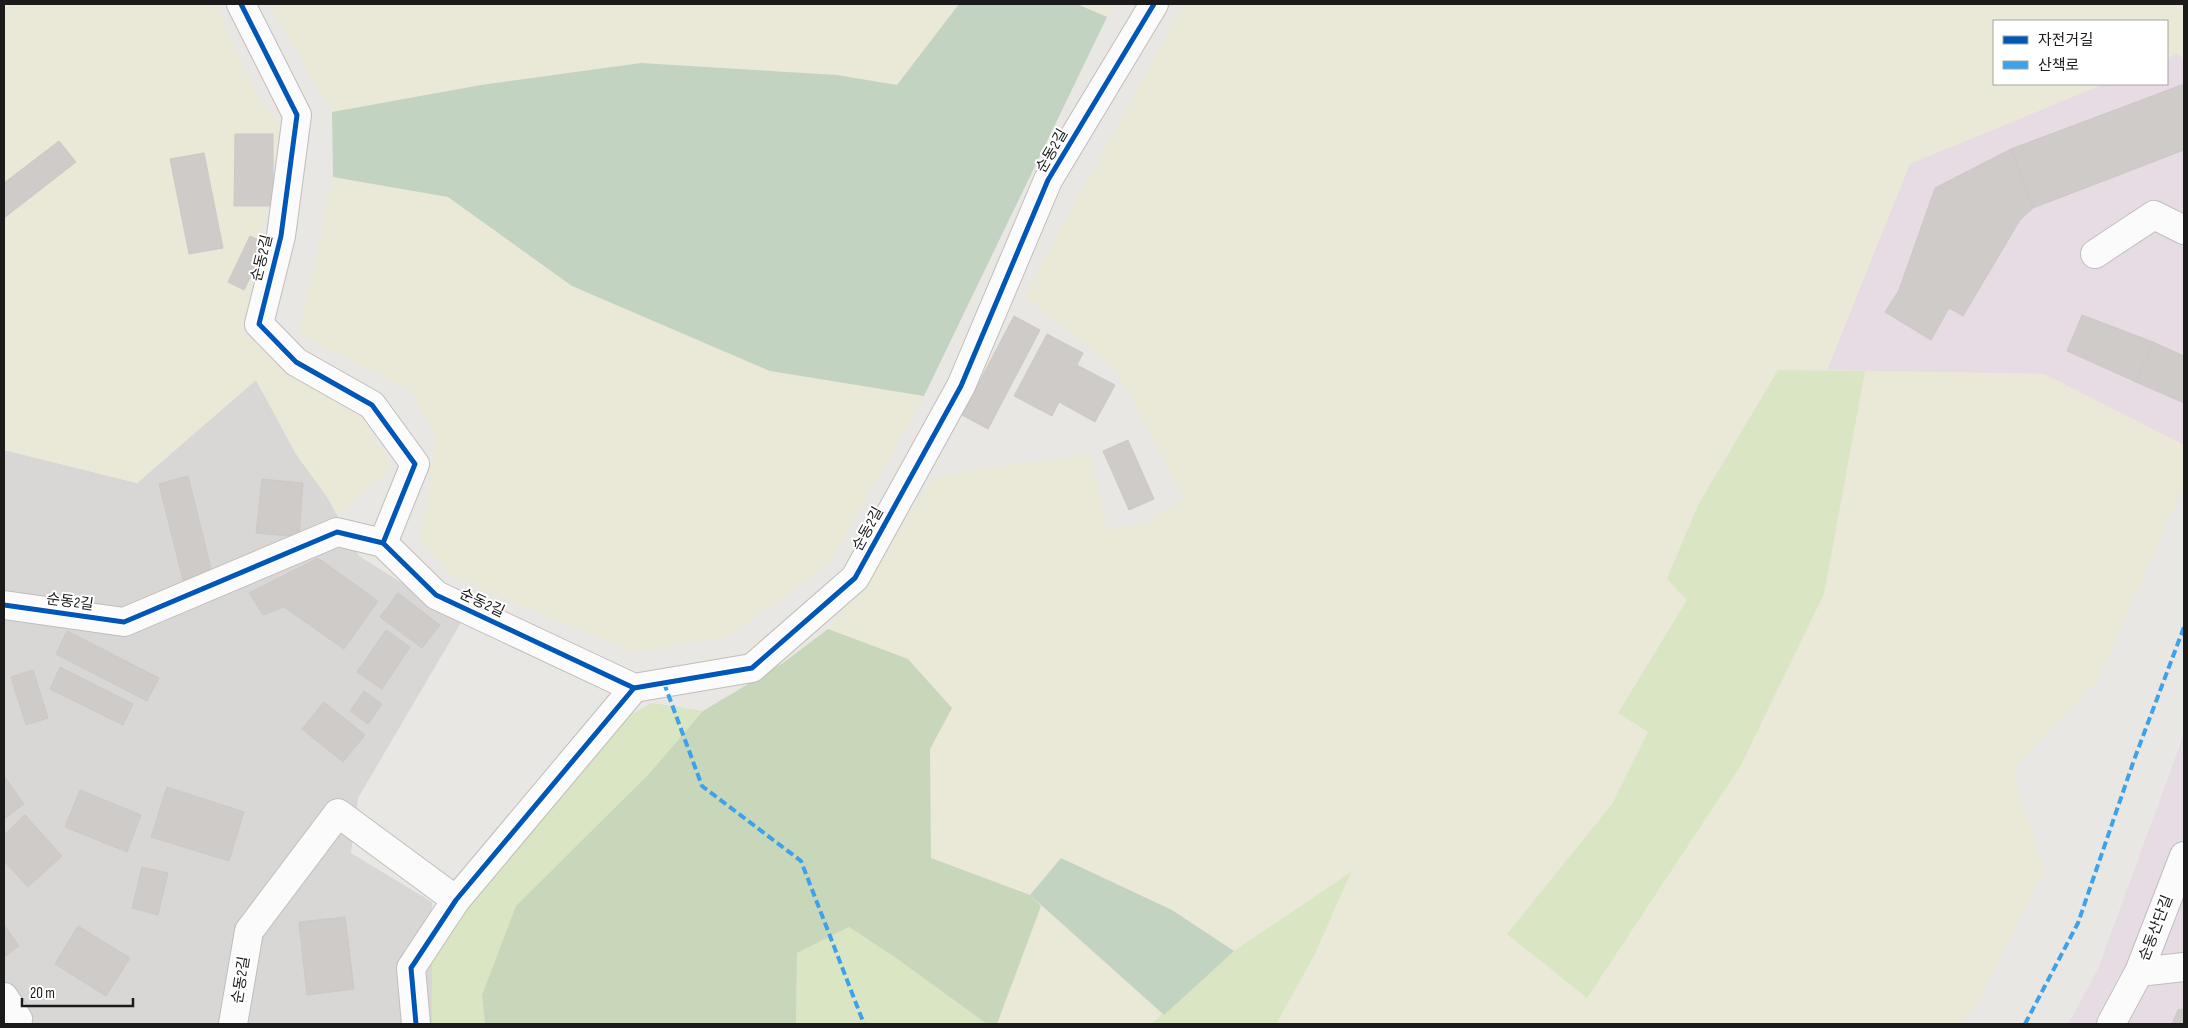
<svg xmlns="http://www.w3.org/2000/svg" width="2188" height="1028" font-family="'Sofia Sans Condensed','Noto Sans KR',sans-serif">
  <style>
    .residential { fill: #d8d7d5 }
    .industrial { fill: #e7dce4 }
    .farmland { fill: #eae8d7 }
    .grass { fill: #dae5c4 }
    .forest { fill: #c8d6ba }
    .cemetery { fill: #c3d3c1 }
    .building { fill: #cecbc9; stroke: #ccc8c6 }
    .lines { fill: none; stroke-linecap: round; stroke-linejoin: round }
    .minor-casing { stroke: #bfbebc; stroke-width: 30 }
    .minor { stroke: #fcfbfb; stroke-width: 28 }
    .quiet { stroke: #3da2ea; stroke-width: 4; stroke-dasharray: 8 4; stroke-linecap: butt }
    .cycleway-casing { stroke: #fff; stroke-width: 8 }
    .cycleway { stroke: #0057b8; stroke-width: 5 }
    .labels { text-anchor: middle; dominant-baseline: central; stroke-width: 4; stroke-linejoin: round; paint-order: stroke }
    .street-label { font-size: 15px; fill: #1b1b1b; stroke: #fff }
  </style>
  <rect width="100%" height="100%" fill="#e9e7e4"/>
  <!-- residential -->
  <path class="residential" d="M 256,380 L 296,454 L 327,497 L 359,556 L 462,621 L 358,798 L 351,853 L 432,902 L 433,1024 L 4,1024 L 4,450 L 137,483 Z"/>
  <!-- industrial -->
  <g class="industrial">
    <path d="M 2177,53 L 2184,59 L 2184,445 L 2044,374 L 1827,370 L 1910,163 L 2104,84 L 2167,84 L 2167,58 Z"/>
    <path d="M 2184,734 L 2184,1024 L 2068,1024 L 2098,969 Z"/>
  </g>
  <!-- farmland -->
  <g class="farmland">
    <path d="M 4,4 L 216,4 L 254,90 L 281,125 L 244,335 L 363,419 L 393,468 L 337,514 L 327,496 L 296,454 L 256,380 L 137,483 L 4,450 Z"/>
    <path d="M 269,4 L 959,4 L 897,85 L 837,75 L 641,63 L 481,85 L 332,112 Z"/>
    <path d="M 1077,4 L 1117,4 L 1107,17 Z"/>
    <path d="M 1184,4 L 2184,4 L 2184,59 L 2177,54 L 2167,58 L 2167,21 L 1994,21 L 1994,84 L 2104,84 L 1910,164 L 1827,370 L 1778,370 L 1698,505 L 1667,579 L 1687,600 L 1618,712 L 1648,731 L 1612,804 L 1507,934 L 1587,998 L 1740,767 L 1824,594 L 1865,371 L 2044,374 L 2184,445 L 2184,485 L 2098,680 L 2013,770 L 2044,870 L 1979,1000 L 1960,1024 L 1276,1024 L 1314,956 L 1350,873 L 1234,951 L 1172,910 L 1061,859 L 1030,895 L 931,858 L 930,748 L 951,708 L 908,659 L 828,629 L 935,476 L 1090,453 L 1107,530 L 1150,521 L 1183,498 L 1115,368 L 1024,296 Z"/>
    <path d="M 333,177 L 448,197 L 572,286 L 770,371 L 924,396 L 829,565 L 726,637 L 633,652 L 451,576 L 421,541 L 436,434 L 411,391 L 299,334 Z"/>
    <path d="M 1041,906 L 1164,1015 L 1151,1024 L 997,1024 Z"/>
  </g>
  <!-- grass -->
  <g class="grass">
    <path d="M 1778,370 L 1865,371 L 1824,594 L 1740,767 L 1587,998 L 1507,934 L 1612,804 L 1648,732 L 1618,713 L 1687,600 L 1667,579 L 1698,505 Z"/>
    <path d="M 652,703 L 703,711 L 648,775 L 482,995 L 485,1024 L 432,1024 L 432,947 L 630,715 Z"/>
    <path d="M 1351,872 L 1314,956 L 1276,1024 L 1151,1024 L 1234,951 Z"/>
    <path d="M 849,927 L 896,958 L 987,1024 L 796,1024 L 797,953 Z"/>
  </g>
  <!-- forest -->
  <path class="forest" d="M 828,629 L 908,659 L 952,708 L 930,749 L 931,858 L 1030,895 L 1041,906 L 997,1024 L 987,1024 L 896,958 L 849,927 L 797,953 L 796,1024 L 485,1024 L 482,995 L 516,906 L 648,775 L 703,711 L 783,663 Z"/>
  <!-- cemetery -->
  <g class="cemetery">
    <path d="M 959,4 L 1077,4 L 1107,17 L 924,396 L 770,371 L 572,286 L 448,197 L 333,177 L 332,112 L 481,85 L 641,63 L 837,75 L 897,85 Z"/>
    <path d="M 1061,858 L 1172,910 L 1234,951 L 1164,1015 L 1030,895 Z"/>
  </g>
  <!-- building -->
  <g class="building">
    <path d="M 2184,84 L 2184,150 L 2033,208 L 2011,149 Z"/>
    <path d="M 235,134 L 273,134 L 273,206 L 234,206 Z"/>
    <path d="M 59,141 L 76,162 L 4,218 L 4,183 Z"/>
    <path d="M 2011,149 L 2033,208 L 2020,220 L 1963,316 L 1949,308 L 1931,340 L 1885,312 L 1899,290 L 1935,188 Z"/>
    <path d="M 204,153 L 223,248 L 189,254 L 170,159 Z"/>
    <path d="M 250,236 L 267,244 L 244,290 L 228,282 Z"/>
    <path d="M 2082,315 L 2153,342 L 2136,382 L 2067,351 Z"/>
    <path d="M 1014,316 L 1040,330 L 988,429 L 962,415 Z"/>
    <path d="M 1047,334 L 1083,353 L 1077,365 L 1115,385 L 1095,422 L 1059,402 L 1052,416 L 1014,396 Z"/>
    <path d="M 2153,342 L 2184,356 L 2184,403 L 2136,382 Z"/>
    <path d="M 1128,440 L 1154,499 L 1129,510 L 1103,451 Z"/>
    <path d="M 188,476 L 212,573 L 183,580 L 159,484 Z"/>
    <path d="M 262,479 L 303,483 L 299,537 L 256,533 Z"/>
    <path d="M 318,558 L 378,601 L 344,649 L 284,607 L 263,615 L 249,593 Z"/>
    <path d="M 398,593 L 440,625 L 422,648 L 380,617 Z"/>
    <path d="M 386,630 L 410,647 L 382,689 L 357,672 Z"/>
    <path d="M 67,631 L 159,678 L 147,701 L 56,654 Z"/>
    <path d="M 60,667 L 133,704 L 123,725 L 50,689 Z"/>
    <path d="M 33,670 L 48,718 L 26,725 L 11,677 Z"/>
    <path d="M 364,691 L 382,704 L 368,724 L 350,711 Z"/>
    <path d="M 324,702 L 365,735 L 343,762 L 302,729 Z"/>
    <path d="M 4,776 L 24,804 L 4,819 Z"/>
    <path d="M 167,787 L 244,812 L 229,861 L 151,837 Z"/>
    <path d="M 80,790 L 141,815 L 127,852 L 65,827 Z"/>
    <path d="M 25,815 L 62,856 L 28,887 L 4,861 L 4,835 Z"/>
    <path d="M 142,867 L 168,873 L 158,915 L 132,908 Z"/>
    <path d="M 345,917 L 354,989 L 307,995 L 299,922 Z"/>
    <path d="M 4,925 L 19,946 L 4,957 Z"/>
    <path d="M 78,926 L 130,958 L 106,996 L 55,964 Z"/>
    <path d="M 2184,1009 L 2184,1024 L 2172,1024 L 2178,1010 Z"/>
  </g>
  <g class="lines">
    <!-- minor casing -->
    <g class="minor-casing">
      <g id="minor">
        <path d="M 241,4 L 297,115 L 281,236 L 259,324 L 296,362 L 372,405 L 415,464 L 383,543"/>
        <path d="M 2095,254 L 2154,215 L 2184,230"/>
        <path d="M 4,605 L 124,622 L 337,532 L 383,543 L 436,595 L 634,688 L 752,668 L 855,578 L 961,386 L 1048,180 L 1154,4"/>
        <path d="M 2139,972 L 2184,967"/>
        <path d="M 4,997 L 18,1019 L 15,1024"/>
        <path d="M 233,1024 L 249,931 L 338,813 L 456,900"/>
        <path d="M 416,1024 L 411,968 L 456,900 L 634,688"/>
        <path d="M 2111,1024 L 2139,972 L 2184,856"/>
      </g>
    </g>
    <!-- minor -->
    <use href="#minor" class="minor"/>
    <!-- quiet -->
    <g class="quiet">
      <path d="M 664,683 L 702,786 L 801,861 L 864,1024"/>
      <path d="M 2025,1024 L 2078,923 L 2134,760 L 2184,627"/>
    </g>
    <!-- cycleway casing -->
    <g class="cycleway-casing">
      <g id="cycleway">
        <path d="M 241,4 L 297,115 L 281,236 L 259,324 L 296,362 L 372,405 L 415,464 L 383,543"/>
        <path d="M 4,605 L 124,622 L 337,532 L 383,543 L 436,595 L 634,688 L 752,668 L 855,578 L 961,386 L 1048,180 L 1154,4"/>
        <path d="M 416,1024 L 411,968 L 456,900 L 634,688"/>
      </g>
    </g>
    <!-- cycleway -->
    <use href="#cycleway" class="cycleway"/>
  </g>
  <g class="labels">
    <!-- street labels -->
    <g class="street-label">
      <text transform="translate(1052 151) rotate(-60)">순동2길</text>
      <text transform="translate(262 258) rotate(-76)">순동2길</text>
      <text transform="translate(868 529) rotate(-61)">순동2길</text>
      <text transform="translate(70 602) rotate(8)">순동2길</text>
      <text transform="translate(482 603) rotate(25)">순동2길</text>
      <text transform="translate(2156 928) rotate(-69)">순동산단길</text>
      <text transform="translate(241 980) rotate(-81)">순동2길</text>
    </g>
  </g>
  <!-- border -->
  <rect width="2188" height="1028" fill="none" stroke="#1b1b1b" stroke-width="10"/>
  <!-- legend -->
  <rect x="1993" y="20" width="175" height="65" fill="#ffffff" stroke="#a4a4a4"/>
  <rect x="2003" y="36" width="25" height="8" fill="#0057b8" stroke="#a4a4a4"/>
  <text x="2038" y="45" font-size="15" fill="#1b1b1b">자전거길</text>
  <rect x="2003" y="61" width="25" height="8" fill="#3da2ea" stroke="#a4a4a4"/>
  <text x="2038" y="70" font-size="15" fill="#1b1b1b">산책로</text>
  <!-- scale -->
  <path d="M22 998v8h111v-8" fill="none" stroke="#1b1b1b" stroke-width="2.5"/>
  <text x="30" y="998" font-size="15" fill="#1b1b1b" stroke="#ffffff" stroke-width="4" paint-order="stroke">20 m</text>
</svg>
